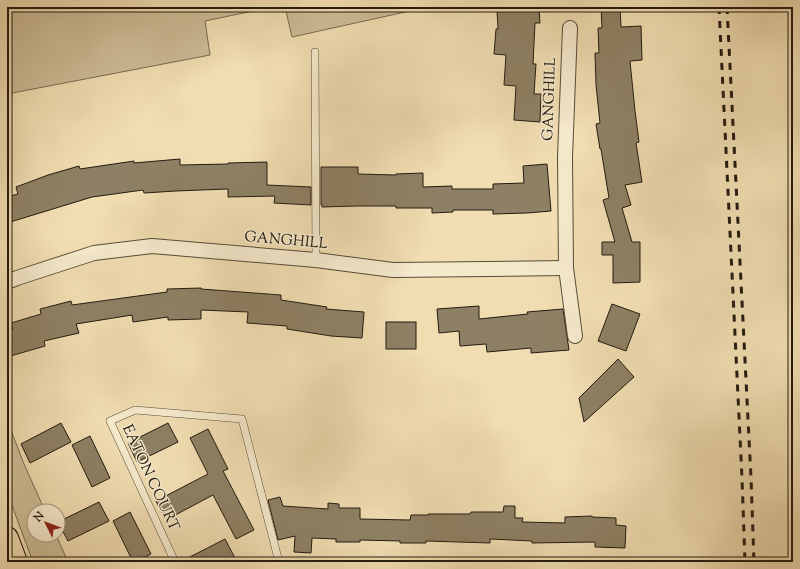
<svg xmlns="http://www.w3.org/2000/svg" width="800" height="569" font-family="'Sorts Mill Goudy',serif">
  <style>
    .green { fill: #cdbc96; stroke: #786c53 }
    .building { fill: #8e8064; stroke: #231b10 }
    .lines { fill: none; stroke-linecap: round; stroke-linejoin: round }
    .lane-casing { stroke: #564c38; stroke-width: 8 }
    .street-casing { stroke: #564c38; stroke-width: 16 }
    .primary-casing { stroke: #231b10; stroke-width: 24 }
    .lane { stroke: #f5e9cc; stroke-width: 7 }
    .street { stroke: #f5e9cc; stroke-width: 14 }
    .primary { stroke: #f0ddb1; stroke-width: 22 }
    .rail { stroke: #231b10; stroke-width: 3; stroke-dasharray: 7 7; stroke-linecap: butt }
    .labels { text-anchor: middle; dominant-baseline: central; stroke-width: 3; stroke-linejoin: round; paint-order: stroke }
    .street-label { font-size: 15px; fill: #231b10; stroke: #f5e9cc }
  </style>
  <rect width="100%" height="100%" fill="#f0ddb1"/>
  <filter id="stains"><feTurbulence type="fractalNoise" baseFrequency=".005" numOctaves="4"/><feColorMatrix values="0 0 0 0 .2 0 0 0 0 .09 0 0 0 0 .02 0 0 0 .5 -.17"/></filter>
  <radialGradient id="worn" r=".72"><stop offset=".6" stop-color="#630" stop-opacity="0"/><stop offset="1" stop-color="#630" stop-opacity=".3"/></radialGradient>
  <!-- green -->
  <g class="green">
    <path d="M 7,7 L 272,7 L 205,21 L 210,55 L 7,94 Z"/>
    <path d="M 285,7 L 428,7 L 292,37 Z"/>
    <path d="M 12,433 L 24,464 L 45,511 L 34,511 L 34,535 L 56,535 L 68,562 L 33,562 L 7,492 L 7,434 Z"/>
  </g>
  <!-- building -->
  <g class="building">
    <path d="M 539,7 L 540,23 L 535,23 L 533,64 L 536,64 L 534,94 L 541,94 L 540,122 L 514,120 L 516,86 L 504,85 L 506,55 L 494,54 L 496,29 L 498,29 L 497,10 Z"/>
    <path d="M 601,7 L 620,7 L 621,27 L 641,26 L 642,60 L 630,61 L 635,111 L 639,142 L 636,143 L 642,182 L 625,185 L 631,205 L 622,208 L 632,242 L 640,242 L 640,282 L 613,283 L 613,255 L 602,255 L 602,242 L 615,242 L 603,200 L 609,198 L 601,149 L 600,149 L 596,124 L 600,123 L 596,85 L 595,53 L 599,53 L 598,28 L 602,28 Z"/>
    <path d="M 180,159 L 180,165 L 228,164 L 228,163 L 267,162 L 267,185 L 311,187 L 311,205 L 274,203 L 275,196 L 228,197 L 228,189 L 176,191 L 144,193 L 143,190 L 92,197 L 7,223 L 7,197 L 18,194 L 16,187 L 48,175 L 79,166 L 80,169 L 134,161 L 134,163 Z"/>
    <path d="M 547,164 L 551,211 L 527,213 L 493,214 L 493,210 L 453,210 L 453,212 L 432,213 L 432,208 L 396,208 L 396,206 L 358,206 L 322,207 L 322,205 L 321,205 L 321,167 L 358,167 L 358,174 L 396,175 L 396,174 L 423,173 L 423,187 L 452,186 L 452,189 L 493,189 L 493,184 L 524,183 L 523,166 Z"/>
    <path d="M 201,288 L 201,289 L 281,295 L 281,300 L 327,307 L 326,309 L 364,312 L 362,338 L 331,336 L 287,329 L 287,326 L 247,323 L 248,312 L 201,310 L 201,319 L 168,320 L 168,317 L 133,322 L 132,315 L 76,324 L 79,333 L 44,341 L 45,346 L 7,357 L 7,331 L 13,329 L 11,323 L 41,314 L 40,309 L 71,301 L 72,305 L 167,292 L 167,289 Z"/>
    <path d="M 612,304 L 640,314 L 626,351 L 598,341 Z"/>
    <path d="M 479,306 L 479,319 L 528,314 L 527,312 L 563,309 L 569,350 L 531,353 L 531,348 L 487,352 L 486,344 L 460,346 L 459,331 L 439,333 L 437,309 Z"/>
    <rect x="386" y="322" width="30" height="27"/>
    <path d="M 618,359 L 634,377 L 584,422 L 579,398 Z"/>
    <path d="M 61,423 L 71,442 L 30,463 L 21,444 Z"/>
    <path d="M 168,423 L 178,442 L 137,462 L 128,443 Z"/>
    <path d="M 208,429 L 228,469 L 223,471 L 254,530 L 236,539 L 213,495 L 166,520 L 156,501 L 208,474 L 190,438 Z"/>
    <path d="M 90,436 L 110,478 L 92,487 L 72,445 Z"/>
    <path d="M 280,497 L 283,506 L 328,509 L 328,503 L 339,504 L 339,508 L 360,508 L 360,519 L 410,520 L 411,515 L 428,515 L 428,514 L 470,514 L 471,512 L 503,512 L 504,506 L 515,506 L 515,518 L 523,518 L 522,522 L 565,523 L 565,517 L 592,516 L 592,517 L 616,518 L 616,525 L 626,526 L 625,548 L 595,547 L 595,542 L 532,543 L 532,541 L 490,539 L 490,543 L 426,541 L 426,543 L 400,543 L 400,541 L 360,540 L 360,542 L 336,542 L 336,539 L 312,538 L 311,553 L 294,552 L 295,536 L 278,540 L 268,500 Z"/>
    <path d="M 99,502 L 109,521 L 68,541 L 58,522 Z"/>
    <path d="M 130,512 L 151,554 L 135,562 L 133,562 L 113,521 Z"/>
    <path d="M 225,539 L 235,558 L 226,562 L 180,562 Z"/>
  </g>
  <g class="lines">
    <!-- lane casing -->
    <g class="lane-casing">
      <g id="lane">
        <path d="M 315,52 L 316,260"/>
        <path d="M 175,562 L 110,421 L 135,410 L 242,419 L 279,562"/>
      </g>
    </g>
    <!-- street casing -->
    <g class="street-casing">
      <g id="street">
        <path d="M 570,28 L 565,157 L 566,268 L 575,336"/>
        <path d="M 7,282 L 17,278 L 94,253 L 152,246 L 316,260 L 393,270 L 566,268"/>
      </g>
    </g>
    <!-- primary casing -->
    <g class="primary-casing">
      <path id="primary" d="M 7,538 L 16,562"/>
    </g>
    <!-- lane -->
    <use href="#lane" class="lane"/>
    <!-- street -->
    <use href="#street" class="street"/>
    <!-- primary -->
    <use href="#primary" class="primary"/>
    <!-- rail -->
    <g class="rail">
      <path d="M 719,7 L 742,478 L 745,562"/>
      <path d="M 727,7 L 751,478 L 754,562"/>
    </g>
  </g>
  <g class="labels">
    <!-- street labels -->
    <g class="street-label">
      <text transform="translate(550 99) rotate(-88)">GANGHILL</text>
      <text transform="translate(286 241) rotate(5)">GANGHILL</text>
      <text transform="translate(150 478) rotate(65)">EATON COURT</text>
    </g>
  </g>
  <!-- margin -->
  <rect width="800" height="569" fill="none" stroke="#f0ddb1" stroke-width="24"/>
  <rect x="8" y="8" width="784" height="553" fill="none" stroke="#231b10" stroke-width="2"/>
  <rect x="12" y="12" width="776" height="545" fill="none" stroke="#231b10"/>
  <!-- north arrow -->
  <g transform="translate(46 523) rotate(312)"><circle r="19" fill="#f5e9cc" stroke="#a19781"/>
  <path d="M0-3L7 15L0 10L-7 15Z" fill="#8f2418"/>
  <text y="-6" font-size="11" font-weight="bold" text-anchor="middle" fill="#231b10">N</text>
  </g>
  <rect width="100%" height="100%" filter="url(#stains)"/>
  <rect width="100%" height="100%" fill="url(#worn)"/>
</svg>
